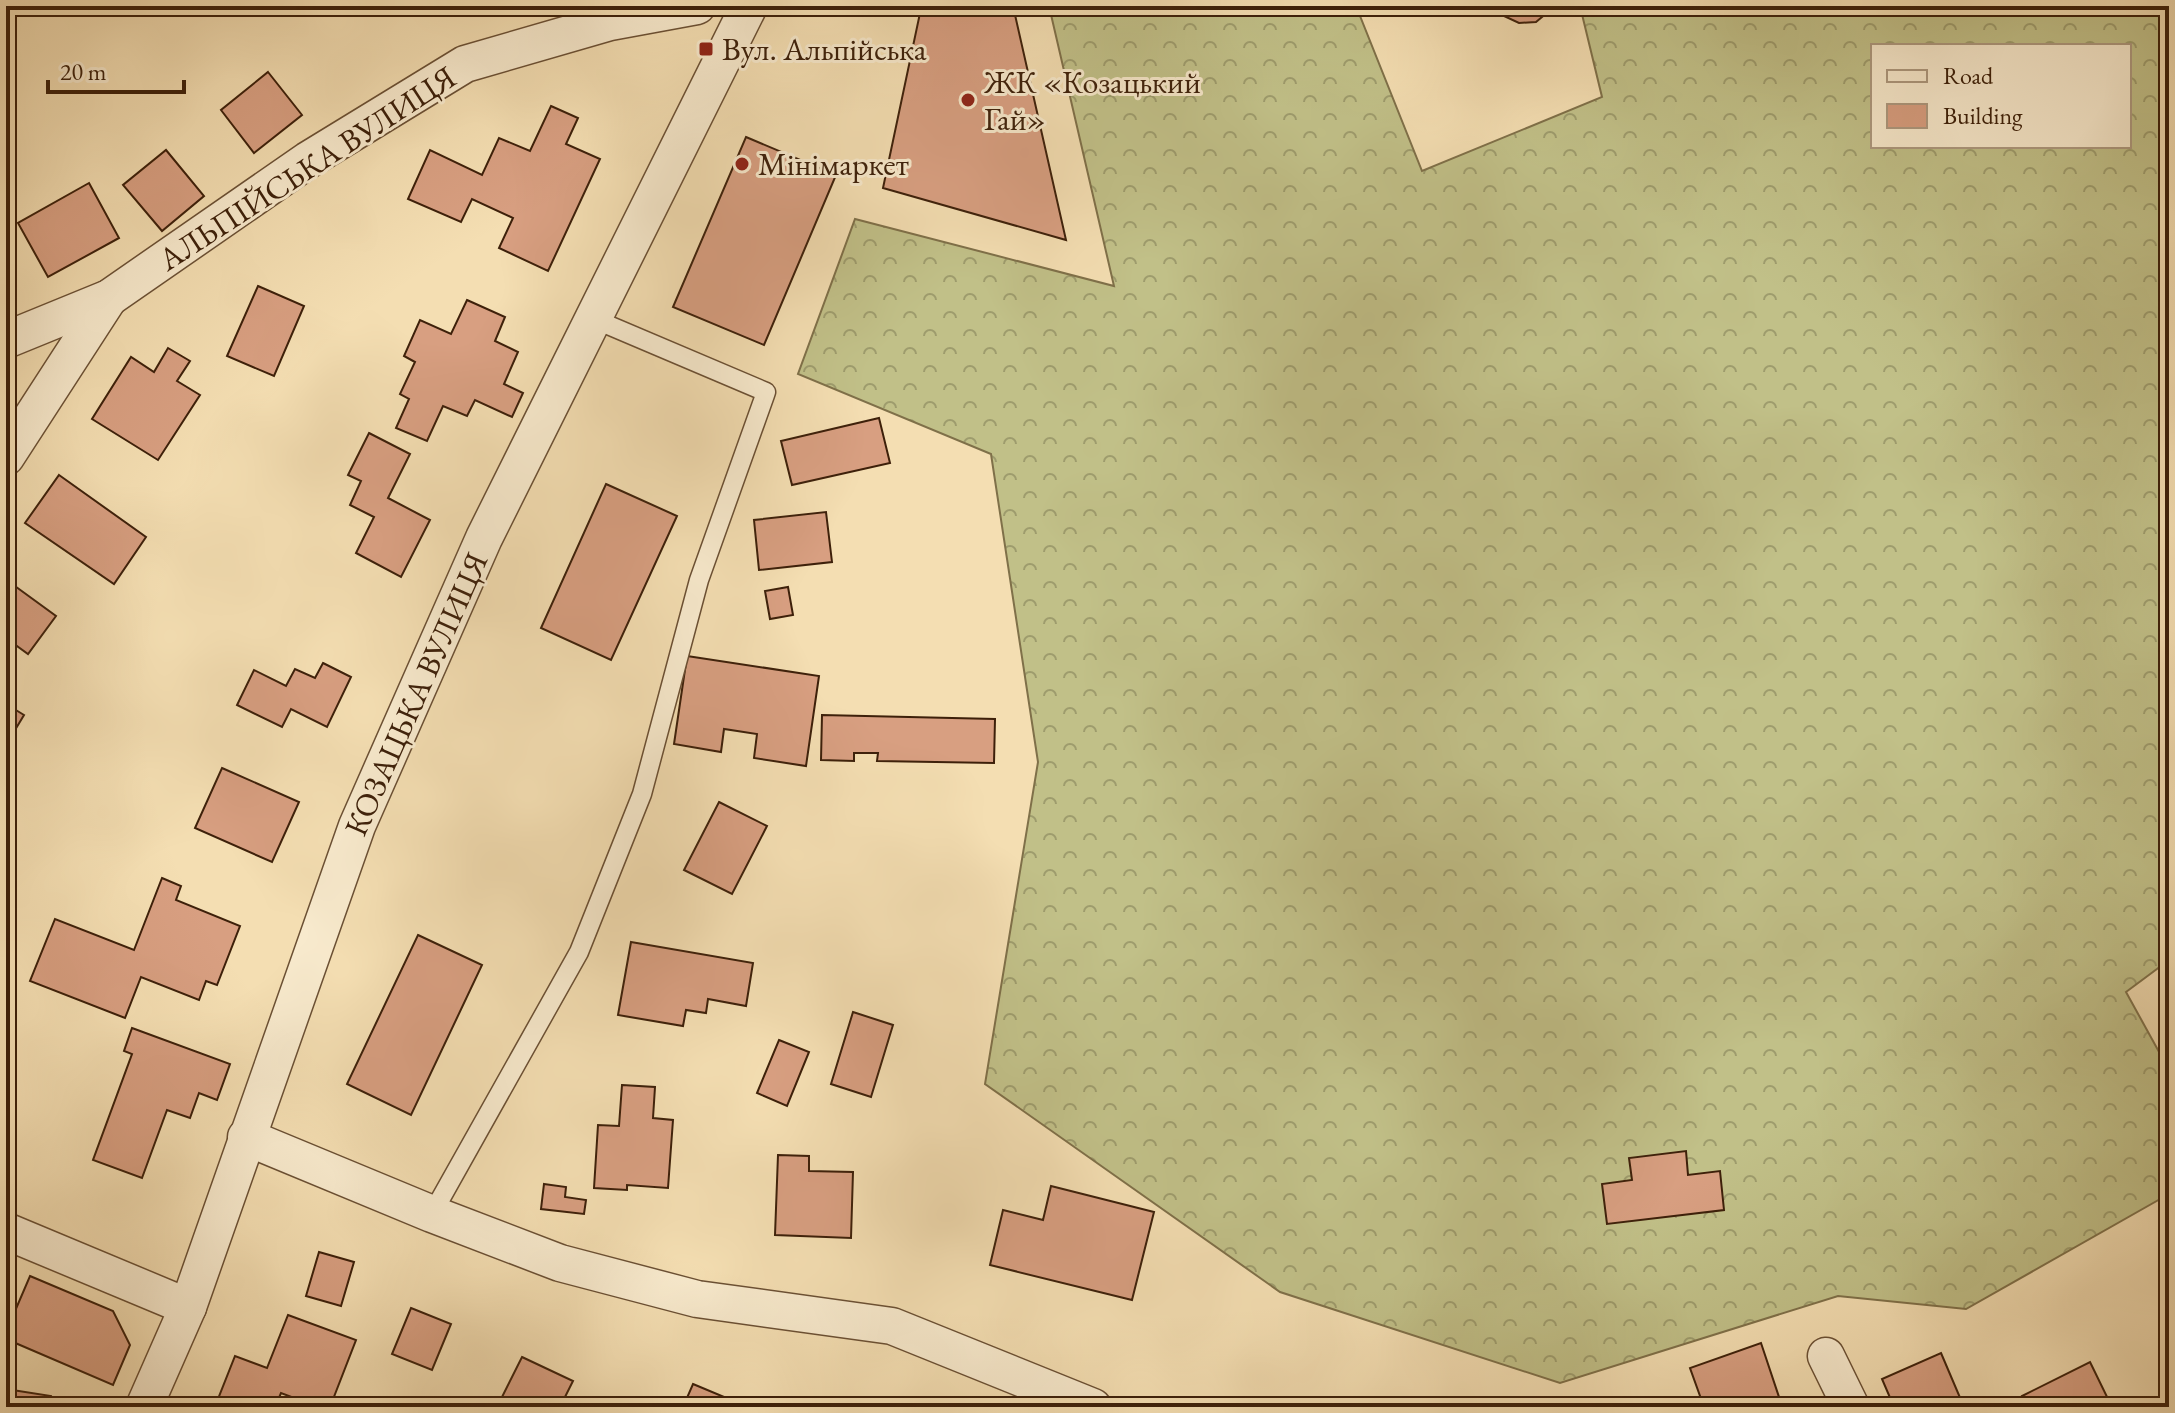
<svg xmlns="http://www.w3.org/2000/svg" width="2175" height="1413" font-family="'EB Garamond',serif">
  <style>
    .forest { fill: url(#forest-crowns); stroke: #7f7049; stroke-width: 2; fill-rule: evenodd }
    .building { fill: #d89f81; stroke: #3d200a; stroke-width: 2 }
    .lines { fill: none; stroke-linecap: round; stroke-linejoin: round }
    .lane-casing { stroke: #6b5034; stroke-width: 21 }
    .street-casing { stroke: #6b5034; stroke-width: 39 }
    .lane { stroke: #f8eacd; stroke-width: 18 }
    .street { stroke: #f8eacd; stroke-width: 36 }
    .poi-dot { fill: #8f2418; stroke: #f8eacd; stroke-width: 3 }
    .labels { text-anchor: middle; dominant-baseline: central; stroke-width: 6; stroke-linejoin: round; paint-order: stroke }
    .poi-label { font-size: 32px; fill: #3d200a; stroke: #f8eacd; text-anchor: start }
    .street-label { font-size: 32px; fill: #3d200a; stroke: #f8eacd }
  </style>
  <defs>
    <pattern id="forest-crowns" width="20" height="18" patternUnits="userSpaceOnUse" patternTransform="scale(2)"><rect width="20" height="18" fill="#c1c088"/><path d="M2 6a3 3 0 1 1 6 0M12 15a3 3 0 1 1 6 0" fill="none" stroke="#9e9c6d"/></pattern>
  </defs>
  <rect width="100%" height="100%" fill="#f4deb2"/>
  <filter id="stains"><feTurbulence type="fractalNoise" baseFrequency=".0025" numOctaves="4"/><feColorMatrix values="0 0 0 0 .2 0 0 0 0 .09 0 0 0 0 .02 0 0 0 .5 -.17"/></filter>
  <radialGradient id="worn" r=".72"><stop offset=".6" stop-color="#630" stop-opacity="0"/><stop offset="1" stop-color="#630" stop-opacity=".3"/></radialGradient>
  <!-- forest -->
  <path class="forest" d="M 1049,6 L 1356,6 L 1422,171 L 1602,97 L 1580,6 L 2169,6 L 2169,960 L 2126,992 L 2169,1070 L 2169,1194 L 1966,1309 L 1838,1296 L 1560,1383 L 1280,1292 L 985,1084 L 1038,762 L 991,454 L 798,374 L 855,219 L 1114,286 ZM 1873,46 L 2129,46 L 2129,146 L 1873,146 Z"/>
  <!-- building -->
  <g class="building">
    <path d="M 6,6 L 21,6 L 10,14 Z"/>
    <path d="M 245,6 L 261,6 L 251,14 Z"/>
    <path d="M 956,6 L 1013,6 L 1066,240 L 883,188 L 920,13 Z"/>
    <path d="M 1501,6 L 1549,6 L 1548,12 L 1536,22 L 1519,23 L 1504,16 Z"/>
    <path d="M 268,72 L 302,115 L 254,153 L 221,110 Z"/>
    <path d="M 551,106 L 578,118 L 566,144 L 600,159 L 548,271 L 499,248 L 513,218 L 472,199 L 461,222 L 408,199 L 430,150 L 482,175 L 499,138 L 530,151 Z"/>
    <path d="M 746,137 L 836,175 L 764,345 L 673,307 Z"/>
    <path d="M 166,150 L 204,196 L 162,231 L 123,185 Z"/>
    <path d="M 89,183 L 119,238 L 48,277 L 18,223 Z"/>
    <path d="M 258,286 L 304,306 L 274,376 L 227,356 Z"/>
    <path d="M 467,300 L 505,317 L 495,341 L 518,352 L 504,384 L 523,393 L 512,417 L 475,400 L 467,416 L 443,406 L 427,441 L 396,428 L 409,399 L 400,394 L 415,362 L 404,356 L 420,320 L 451,334 Z"/>
    <path d="M 168,348 L 190,361 L 177,381 L 200,395 L 158,460 L 92,419 L 131,357 L 154,372 Z"/>
    <path d="M 879,418 L 890,463 L 792,485 L 781,441 Z"/>
    <path d="M 369,433 L 410,454 L 388,498 L 430,520 L 401,577 L 356,553 L 374,517 L 350,505 L 361,481 L 348,475 Z"/>
    <path d="M 59,475 L 146,537 L 114,584 L 25,523 Z"/>
    <path d="M 606,484 L 677,516 L 611,660 L 541,628 Z"/>
    <path d="M 826,512 L 832,562 L 759,570 L 754,520 Z"/>
    <path d="M 8,581 L 56,616 L 28,654 L 6,638 Z"/>
    <path d="M 788,587 L 793,615 L 770,619 L 765,591 Z"/>
    <path d="M 687,656 L 819,676 L 806,766 L 754,758 L 757,734 L 724,729 L 721,752 L 674,744 Z"/>
    <path d="M 323,663 L 351,677 L 327,727 L 291,709 L 282,727 L 237,705 L 254,670 L 286,686 L 295,669 L 315,678 Z"/>
    <path d="M 6,704 L 24,715 L 6,745 Z"/>
    <path d="M 822,715 L 995,719 L 994,763 L 877,761 L 878,753 L 854,753 L 854,761 L 821,760 Z"/>
    <path d="M 222,768 L 299,802 L 272,862 L 195,828 Z"/>
    <path d="M 719,802 L 767,826 L 732,894 L 684,870 Z"/>
    <path d="M 162,878 L 181,886 L 176,900 L 240,926 L 217,985 L 206,981 L 199,1000 L 141,977 L 125,1018 L 30,981 L 55,919 L 134,950 Z"/>
    <path d="M 418,935 L 482,965 L 411,1115 L 347,1084 Z"/>
    <path d="M 631,942 L 753,963 L 746,1006 L 708,999 L 706,1013 L 686,1010 L 683,1026 L 618,1015 Z"/>
    <path d="M 853,1012 L 893,1025 L 871,1097 L 831,1084 Z"/>
    <path d="M 132,1028 L 230,1064 L 217,1100 L 199,1093 L 190,1118 L 167,1110 L 142,1178 L 93,1160 L 132,1054 L 124,1051 Z"/>
    <path d="M 779,1040 L 809,1052 L 787,1106 L 757,1093 Z"/>
    <path d="M 622,1085 L 655,1087 L 653,1118 L 673,1120 L 668,1188 L 627,1185 L 627,1190 L 594,1188 L 598,1125 L 619,1126 Z"/>
    <path d="M 1686,1151 L 1688,1175 L 1720,1171 L 1724,1210 L 1607,1224 L 1602,1184 L 1632,1180 L 1629,1158 Z"/>
    <path d="M 778,1155 L 809,1156 L 809,1171 L 853,1172 L 851,1238 L 775,1235 Z"/>
    <path d="M 544,1184 L 566,1187 L 565,1197 L 586,1200 L 584,1214 L 541,1209 Z"/>
    <path d="M 1051,1186 L 1154,1212 L 1132,1300 L 990,1265 L 1003,1210 L 1043,1220 Z"/>
    <path d="M 319,1252 L 354,1262 L 341,1306 L 306,1296 Z"/>
    <path d="M 30,1276 L 113,1311 L 130,1345 L 113,1385 L 6,1339 L 6,1332 Z"/>
    <path d="M 411,1308 L 451,1324 L 432,1370 L 392,1354 Z"/>
    <path d="M 288,1315 L 356,1340 L 330,1407 L 318,1407 L 281,1393 L 275,1407 L 237,1407 L 218,1399 L 235,1356 L 267,1368 Z"/>
    <path d="M 1761,1343 L 1781,1403 L 1771,1407 L 1704,1407 L 1690,1368 Z"/>
    <path d="M 1941,1353 L 1964,1407 L 1894,1407 L 1882,1379 Z"/>
    <path d="M 522,1357 L 573,1381 L 560,1407 L 517,1407 L 501,1399 Z"/>
    <path d="M 2090,1362 L 2111,1405 L 2107,1407 L 2027,1407 L 2022,1396 Z"/>
    <path d="M 693,1384 L 741,1404 L 740,1407 L 683,1407 Z"/>
    <path d="M 6,1389 L 51,1396 L 50,1407 L 6,1407 Z"/>
  </g>
  <g class="lines">
    <!-- lane casing -->
    <g class="lane-casing">
      <path id="lane" d="M 432,1214 L 579,952 L 642,794 L 699,580 L 765,395 L 766,392 L 594,319"/>
    </g>
    <!-- street casing -->
    <g class="street-casing">
      <g id="street">
        <path d="M 6,340 L 109,298 L 308,160 L 465,64 L 610,22 L 697,6"/>
        <path d="M 6,457 L 109,298"/>
        <path d="M 246,1137 L 432,1214 L 560,1263 L 697,1299 L 892,1326 L 1093,1407"/>
        <path d="M 6,1231 L 188,1307"/>
        <path d="M 1826,1356 L 1851,1407"/>
        <path d="M 144,1407 L 188,1307 L 357,826 L 484,538 L 749,6"/>
      </g>
    </g>
    <!-- lane -->
    <use href="#lane" class="lane"/>
    <!-- street -->
    <use href="#street" class="street"/>
  </g>
  <!-- markers -->
  <g class="poi-dot">
    <rect x="698" y="41" width="16" height="16" rx="4"/>
    <circle cx="968" cy="100" r="8"/>
    <circle cx="742" cy="164" r="8"/>
  </g>
  <g class="labels">
    <!-- poi labels -->
    <g class="poi-label">
      <text x="722" y="49">Вул. Альпійська</text>
      <text x="984" y="82">ЖК «Козацький<tspan x="984" dy="37">Гай»</tspan></text>
      <text x="758" y="164">Мінімаркет</text>
    </g>
    <!-- street labels -->
    <g class="street-label">
      <text transform="translate(307 168) rotate(-33)">АЛЬПІЙСЬКА ВУЛИЦЯ</text>
      <text transform="translate(416 694) rotate(-66)">КОЗАЦЬКА ВУЛИЦЯ</text>
    </g>
  </g>
  <!-- margin -->
  <rect width="2175" height="1413" fill="none" stroke="#f4deb2" stroke-width="32"/>
  <rect x="8" y="8" width="2159" height="1397" fill="none" stroke="#3d200a" stroke-width="4"/>
  <rect x="16" y="16" width="2143" height="1381" fill="none" stroke="#3d200a" stroke-width="2"/>
  <!-- legend -->
  <rect x="1871" y="44" width="260" height="104" fill="#f8eacd" stroke="#ad997f" stroke-width="2"/>
  <rect x="1887" y="70" width="40" height="12" fill="#f8eacd" stroke="#ad997f" stroke-width="2"/>
  <text x="1943" y="84" font-size="24" fill="#3d200a">Road</text>
  <rect x="1887" y="104" width="40" height="24" fill="#d89f81" stroke="#ad997f" stroke-width="2"/>
  <text x="1943" y="124" font-size="24" fill="#3d200a">Building</text>
  <!-- scale -->
  <path d="M48 80v12h136v-12" fill="none" stroke="#3d200a" stroke-width="4"/>
  <text x="60" y="80" font-size="24" fill="#3d200a" stroke="#f8eacd" stroke-width="6" paint-order="stroke">20 m</text>
  <rect width="100%" height="100%" filter="url(#stains)"/>
  <rect width="100%" height="100%" fill="url(#worn)"/>
</svg>
